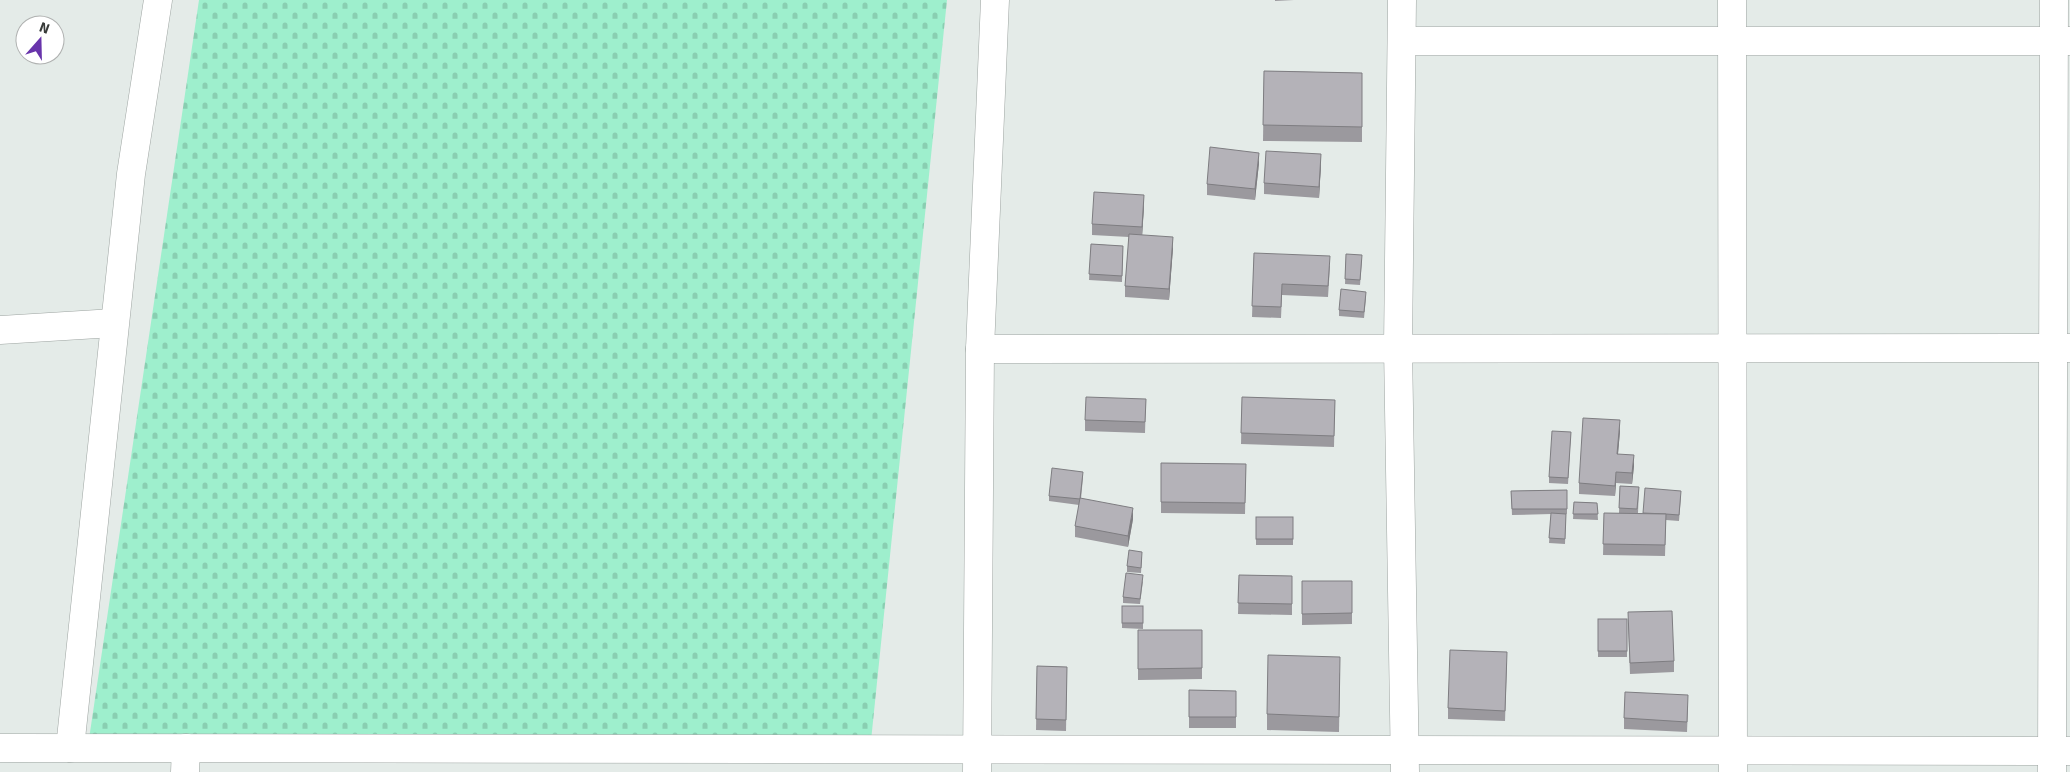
<svg xmlns="http://www.w3.org/2000/svg" width="2070" height="772" font-family="Signika,sans-serif">
  <style>
    .cemetery { fill: url(#cemetery-stones) }
    .lines { fill: none; stroke-linecap: round; stroke-linejoin: round }
    .minor-casing { stroke: #9da4a1; stroke-width: 29 }
    .minor { stroke: #fff; stroke-width: 28 }
    .wall { fill: #9b999e }
    .shaded-wall { fill: #7e7d81 }
    .building { fill: #b4b2b8; stroke: #7e7d81 }
  </style>
  <defs>
    <pattern id="cemetery-stones" width="16" height="16" patternUnits="userSpaceOnUse" patternTransform="scale(1.25)"><rect width="16" height="16" fill="#9eefcd"/><path d="M2 7V4a2 2 0 0 1 4 0v3zM10 15v-3a2 2 0 0 1 4 0v3z" fill="#89ceb1"/></pattern>
  </defs>
  <rect width="100%" height="100%" fill="#e4ebe8"/>
  <!-- cemetery -->
  <path class="cemetery" d="M 199,0 L 947,0 L 871,741 L 89,739 Z"/>
  <g class="lines">
    <!-- minor casing -->
    <g class="minor-casing">
      <g id="minor">
        <path d="M 1402,0 L 1398,347 L 1405,772"/>
        <path d="M 1732,0 L 1733,772"/>
        <path d="M 1402,41 L 2070,41"/>
        <path d="M 0,330 L 114,323"/>
        <path d="M 980,349 L 2070,348"/>
        <path d="M 0,748 L 2070,751"/>
        <path d="M 70,748 L 131,174 L 158,0"/>
        <path d="M 185,772 L 186,748"/>
        <path d="M 977,772 L 980,349 L 995,0"/>
        <path d="M 2052,772 L 2054,0"/>
      </g>
    </g>
    <!-- minor -->
    <use href="#minor" class="minor"/>
  </g>
  <!-- wall -->
  <g class="wall">
    <path d="M 1275,0 L 1294,0 L 1275,1 Z"/>
    <path d="M 1264,71 L 1362,73 L 1362,142 L 1263,141 Z"/>
    <path d="M 1259,163 L 1255,200 L 1207,195 L 1207,184 Z"/>
    <path d="M 1321,165 L 1319,198 L 1264,194 L 1264,183 Z"/>
    <path d="M 1144,206 L 1142,235 L 1173,248 L 1169,300 L 1125,297 L 1125,286 L 1129,237 L 1092,235 L 1092,224 Z"/>
    <path d="M 1091,244 L 1123,246 L 1122,282 L 1089,280 Z"/>
    <path d="M 1254,253 L 1330,266 L 1328,297 L 1282,295 L 1281,318 L 1252,317 Z"/>
    <path d="M 1346,254 L 1362,260 L 1360,285 L 1345,284 Z"/>
    <path d="M 1366,298 L 1364,318 L 1339,316 L 1339,310 Z"/>
    <path d="M 1242,397 L 1335,400 L 1334,447 L 1241,444 Z"/>
    <path d="M 1146,399 L 1145,433 L 1085,431 L 1085,420 Z"/>
    <path d="M 1620,431 L 1618,454 L 1634,466 L 1632,484 L 1616,483 L 1615,496 L 1579,494 L 1579,483 Z"/>
    <path d="M 1571,432 L 1568,484 L 1549,483 L 1549,477 Z"/>
    <path d="M 1161,463 L 1246,464 L 1245,514 L 1161,513 Z"/>
    <path d="M 1083,477 L 1081,499 L 1133,519 L 1128,547 L 1075,537 L 1075,526 L 1079,505 L 1049,501 L 1049,496 Z"/>
    <path d="M 1620,486 L 1639,487 L 1638,513 L 1643,513 L 1681,496 L 1679,521 L 1666,520 L 1665,556 L 1603,555 L 1604,513 L 1619,513 Z"/>
    <path d="M 1567,490 L 1567,514 L 1566,514 L 1565,544 L 1549,543 L 1551,514 L 1512,515 L 1511,491 Z"/>
    <path d="M 1574,502 L 1597,503 L 1598,520 L 1573,519 Z"/>
    <rect x="1256" y="517" width="37" height="28"/>
    <path d="M 1142,557 L 1141,573 L 1127,572 L 1127,566 Z"/>
    <path d="M 1239,575 L 1292,576 L 1292,615 L 1238,614 Z"/>
    <path d="M 1143,581 L 1140,604 L 1123,603 L 1123,597 Z"/>
    <path d="M 1302,581 L 1352,581 L 1352,624 L 1302,625 Z"/>
    <path d="M 1122,606 L 1143,606 L 1143,629 L 1122,628 Z"/>
    <rect x="1598" y="619" width="29" height="38"/>
    <path d="M 1628,623 L 1674,661 L 1674,672 L 1630,674 Z"/>
    <path d="M 1138,630 L 1202,630 L 1202,679 L 1138,680 Z"/>
    <path d="M 1507,663 L 1505,721 L 1448,719 L 1448,708 Z"/>
    <path d="M 1037,666 L 1067,667 L 1066,731 L 1036,730 Z"/>
    <path d="M 1340,673 L 1339,732 L 1267,730 L 1267,714 Z"/>
    <path d="M 1189,690 L 1236,691 L 1236,728 L 1189,728 Z"/>
    <path d="M 1688,706 L 1687,732 L 1624,729 L 1624,718 Z"/>
  </g>
  <!-- shaded-wall -->
  <g class="shaded-wall">
    <path d="M 1259,153 L 1259,163 L 1255,200 L 1255,189 Z"/>
    <path d="M 1321,154 L 1321,165 L 1319,198 L 1319,187 Z"/>
    <path d="M 1144,195 L 1144,206 L 1142,238 L 1142,227 Z"/>
    <path d="M 1173,237 L 1173,248 L 1169,300 L 1169,289 Z"/>
    <path d="M 1620,420 L 1620,431 L 1617,465 L 1617,454 Z"/>
    <path d="M 1634,455 L 1634,466 L 1632,484 L 1632,473 Z"/>
    <path d="M 1616,472 L 1616,483 L 1615,496 L 1615,486 Z"/>
    <path d="M 1133,508 L 1133,519 L 1128,547 L 1128,536 Z"/>
  </g>
  <!-- building -->
  <g class="building">
    <path d="M 1264,71 L 1362,73 L 1362,127 L 1263,125 Z"/>
    <path d="M 1210,147 L 1259,153 L 1255,189 L 1207,184 Z"/>
    <path d="M 1266,151 L 1321,154 L 1319,187 L 1264,183 Z"/>
    <path d="M 1094,192 L 1144,195 L 1142,227 L 1092,224 Z"/>
    <path d="M 1129,234 L 1173,237 L 1169,289 L 1125,286 Z"/>
    <path d="M 1091,244 L 1123,246 L 1122,276 L 1089,274 Z"/>
    <path d="M 1254,253 L 1330,256 L 1328,286 L 1282,284 L 1281,307 L 1252,306 Z"/>
    <path d="M 1346,254 L 1362,255 L 1360,280 L 1345,279 Z"/>
    <path d="M 1341,289 L 1366,292 L 1364,312 L 1339,310 Z"/>
    <path d="M 1086,397 L 1146,399 L 1145,422 L 1085,420 Z"/>
    <path d="M 1242,397 L 1335,400 L 1334,436 L 1241,433 Z"/>
    <path d="M 1583,418 L 1620,420 L 1617,454 L 1634,455 L 1632,473 L 1616,472 L 1615,486 L 1579,483 Z"/>
    <path d="M 1552,431 L 1571,432 L 1568,478 L 1549,477 Z"/>
    <path d="M 1161,463 L 1246,464 L 1245,503 L 1161,502 Z"/>
    <path d="M 1052,468 L 1083,472 L 1080,499 L 1049,496 Z"/>
    <path d="M 1620,486 L 1639,487 L 1637,509 L 1619,508 Z"/>
    <path d="M 1645,488 L 1681,491 L 1679,515 L 1666,514 L 1643,513 Z"/>
    <path d="M 1567,490 L 1567,509 L 1512,509 L 1511,491 Z"/>
    <path d="M 1080,498 L 1133,508 L 1128,536 L 1075,526 Z"/>
    <path d="M 1574,502 L 1597,503 L 1598,514 L 1573,514 Z"/>
    <path d="M 1551,513 L 1566,514 L 1565,539 L 1549,538 Z"/>
    <path d="M 1604,513 L 1666,514 L 1665,545 L 1603,544 Z"/>
    <rect x="1256" y="517" width="37" height="22"/>
    <path d="M 1129,550 L 1142,552 L 1141,568 L 1127,566 Z"/>
    <path d="M 1126,573 L 1143,575 L 1140,599 L 1123,597 Z"/>
    <path d="M 1239,575 L 1292,576 L 1292,604 L 1238,603 Z"/>
    <path d="M 1302,581 L 1352,581 L 1352,613 L 1302,614 Z"/>
    <rect x="1122" y="606" width="21" height="17"/>
    <path d="M 1672,611 L 1674,661 L 1630,663 L 1628,612 Z"/>
    <rect x="1598" y="619" width="29" height="32"/>
    <path d="M 1138,630 L 1202,630 L 1202,668 L 1138,669 Z"/>
    <path d="M 1450,650 L 1507,652 L 1505,711 L 1448,708 Z"/>
    <path d="M 1268,655 L 1340,657 L 1339,717 L 1267,714 Z"/>
    <path d="M 1037,666 L 1067,667 L 1066,720 L 1036,719 Z"/>
    <path d="M 1189,690 L 1236,691 L 1236,717 L 1189,717 Z"/>
    <path d="M 1625,692 L 1688,695 L 1687,722 L 1624,718 Z"/>
  </g>
  <!-- north arrow -->
  <g transform="translate(40 40) rotate(20)"><circle r="24" fill="#ffffff" stroke="#afb1b0"/>
  <path d="M0-4L9 19L0 12L-9 19Z" fill="#6834ab"/>
  <text y="-8" font-size="14" font-weight="bold" text-anchor="middle" fill="#383b39">N</text>
  </g>
</svg>
